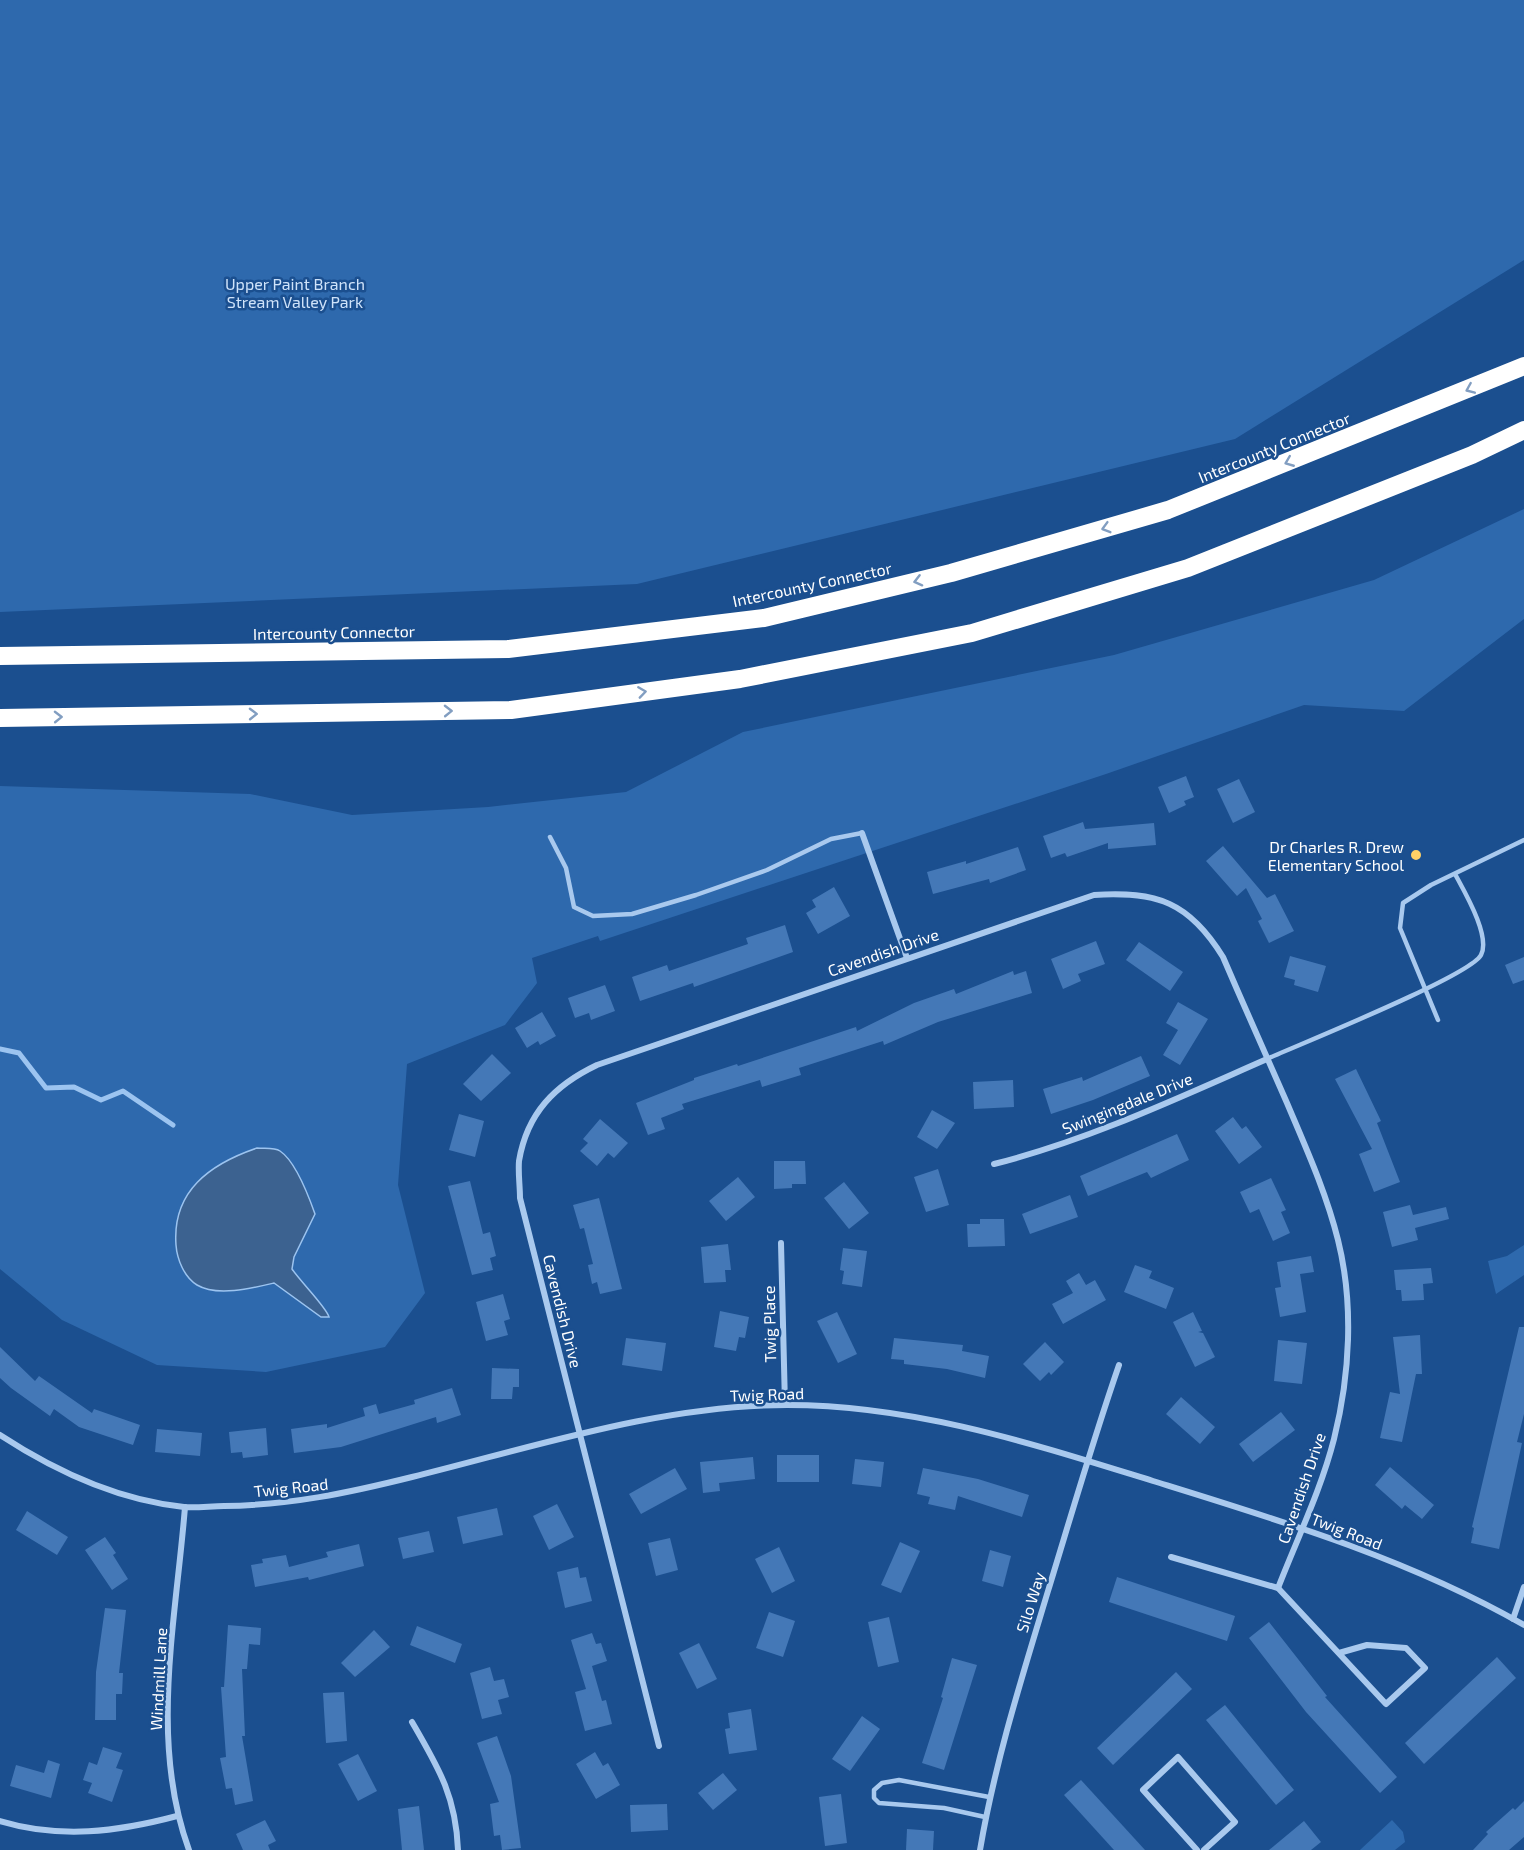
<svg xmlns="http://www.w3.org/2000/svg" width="1524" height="1850" font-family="'Exo 2',sans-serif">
	<rect width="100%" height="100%" fill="#1b4f8f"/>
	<g fill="#2e69ad">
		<polygon points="0,0 1524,0 1524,260 1235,439 637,584 0,612"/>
		<polygon points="1524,509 1524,619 1404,711 1304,705 1106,774 600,941 598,936 532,958 537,983 505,1025 407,1064 398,1185 425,1293 385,1347 266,1372 157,1365 62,1320 0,1269 0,786 250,794 352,815 488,807 626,792 743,732 1114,655 1374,580"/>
		<polygon points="1524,1245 1524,1275 1496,1294 1488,1261 1507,1256"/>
		<polygon points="1392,1820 1403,1832 1405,1842 1395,1850 1360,1850"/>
	</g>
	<path fill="#3c6290" stroke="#9cc4f0" stroke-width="1.5" d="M257,1148c7,1 17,-1 23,3 15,10 29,46 35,63l-21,43 -2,12c8,12 35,39 37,48h-8l-47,-34c-21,5 -57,14 -77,2 -13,-8 -20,-26 -21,-40 -4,-54 34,-81 81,-97z"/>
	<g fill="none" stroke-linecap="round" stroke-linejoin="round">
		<polyline stroke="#9cc4f0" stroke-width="5" points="0,1049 19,1053 46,1088 74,1087 101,1100 123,1091 173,1125"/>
	</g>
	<g fill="#4478b7">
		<polygon points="1186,776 1194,797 1184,801 1186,805 1169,813 1158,787"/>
		<polygon points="1239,779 1255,812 1233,823 1217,789"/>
		<polygon points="1083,822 1085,829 1154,823 1156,845 1108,849 1108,843 1067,857 1065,853 1051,858 1043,836"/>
		<polygon points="1223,846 1267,898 1275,894 1294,931 1269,943 1258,921 1262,919 1246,888 1237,896 1206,861"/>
		<polygon points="1018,847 1026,870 990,883 989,879 933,894 927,872 966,861 966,864"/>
		<polygon points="834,887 850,916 818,934 806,913 816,907 812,900"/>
		<polygon points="785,925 793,952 694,987 693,983 640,1001 632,977 667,965 669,971 748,944 746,938"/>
		<polygon points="1096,941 1105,964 1078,974 1081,981 1063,989 1051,959"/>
		<polygon points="1139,942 1183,972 1170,991 1126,960"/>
		<polygon points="1290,956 1326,966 1318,992 1294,985 1295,980 1284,977"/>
		<polygon points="1524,957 1524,980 1513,984 1505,965"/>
		<polygon points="1013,971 1014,975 1026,971 1032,993 938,1022 884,1045 883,1041 799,1068 801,1075 762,1087 760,1080 682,1104 684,1109 661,1118 665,1129 648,1135 636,1103 694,1080 694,1078 737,1064 738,1066 856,1027 857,1031 914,1003 954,989 956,994"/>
		<polygon points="605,985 615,1011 591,1020 589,1013 575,1018 568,998"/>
		<polygon points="1178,1002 1208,1019 1180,1065 1163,1055 1178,1030 1166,1023"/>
		<polygon points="542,1012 556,1036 540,1045 538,1041 527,1048 515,1028"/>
		<polygon points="492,1054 511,1073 481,1101 463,1084"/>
		<polygon points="1141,1056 1150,1076 1093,1100 1051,1114 1043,1089 1082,1077 1083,1081"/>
		<polygon points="1356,1069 1381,1121 1377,1123 1400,1182 1374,1192 1359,1154 1372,1149 1335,1079"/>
		<polygon points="1013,1080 1014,1107 974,1109 973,1082"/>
		<polygon points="932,1110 955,1123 937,1149 917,1137"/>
		<polygon points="459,1114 484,1121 475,1157 449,1150"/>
		<polygon points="1233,1117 1242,1129 1246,1126 1262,1147 1239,1164 1215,1131"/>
		<polygon points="600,1119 628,1143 614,1158 608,1153 597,1166 580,1151 588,1143 583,1139"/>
		<polygon points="1177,1134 1189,1160 1151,1178 1147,1172 1088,1196 1080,1176"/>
		<polygon points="774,1161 805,1161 806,1184 792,1184 792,1188 774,1189"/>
		<polygon points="938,1169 949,1205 926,1212 914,1177"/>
		<polygon points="738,1177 755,1197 726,1221 709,1201"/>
		<polygon points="1271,1178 1286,1210 1281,1212 1290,1233 1273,1241 1259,1209 1250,1213 1240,1192"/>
		<polygon points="470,1181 483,1234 490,1232 496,1256 490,1258 493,1270 472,1275 448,1186"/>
		<polygon points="844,1182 869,1213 849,1229 824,1198"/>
		<polygon points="1070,1195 1078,1217 1030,1234 1022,1214"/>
		<polygon points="599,1198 622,1289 600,1294 597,1282 592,1284 588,1265 593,1264 584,1228 580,1229 573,1205"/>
		<polygon points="1410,1205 1413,1215 1446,1207 1449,1219 1415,1228 1418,1240 1392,1247 1383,1212"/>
		<polygon points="980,1219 1004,1219 1005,1246 968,1247 967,1224 980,1224"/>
		<polygon points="728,1244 731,1270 725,1270 726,1282 704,1283 701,1247"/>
		<polygon points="843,1248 867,1251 862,1287 842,1284 844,1271 840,1270"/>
		<polygon points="1311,1256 1314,1272 1300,1274 1306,1312 1280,1317 1275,1288 1281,1287 1277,1262"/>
		<polygon points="1135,1265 1152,1271 1149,1278 1174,1288 1166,1309 1124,1292"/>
		<polygon points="1431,1268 1433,1283 1423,1284 1424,1300 1402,1301 1401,1290 1396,1290 1394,1270"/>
		<polygon points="1079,1273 1086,1285 1095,1280 1106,1300 1063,1324 1052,1304 1073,1293 1066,1281"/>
		<polygon points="503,1294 510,1319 504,1321 508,1335 486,1341 476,1302"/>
		<polygon points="720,1311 749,1317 745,1338 739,1337 736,1351 714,1347"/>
		<polygon points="837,1312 857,1354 838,1363 817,1321"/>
		<polygon points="1193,1312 1202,1331 1198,1332 1203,1333 1215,1357 1195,1367 1173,1322"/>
		<polygon points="1519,1327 1524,1327 1524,1414 1517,1442 1522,1443 1499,1549 1471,1543 1474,1528 1472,1527"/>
		<polygon points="1420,1335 1422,1374 1416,1374 1402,1442 1380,1438 1390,1392 1400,1394 1393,1337"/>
		<polygon points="626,1338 666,1343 662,1371 622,1365"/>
		<polygon points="894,1338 963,1345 962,1351 989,1356 985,1378 947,1369 904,1364 904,1360 891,1359"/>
		<polygon points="1278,1340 1307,1343 1302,1384 1274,1381"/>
		<polygon points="1045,1342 1064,1362 1051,1375 1049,1372 1040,1381 1023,1364"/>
		<polygon points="0,1347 35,1381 39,1376 92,1413 94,1409 140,1425 133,1445 79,1427 54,1409 50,1416 11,1388 0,1378"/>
		<polygon points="492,1368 519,1369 519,1387 513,1387 512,1399 491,1399"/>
		<polygon points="452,1388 461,1415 437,1423 436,1417 341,1447 294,1453 291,1429 327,1424 327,1428 365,1416 363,1408 376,1404 379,1414 415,1404 414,1400"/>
		<polygon points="1181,1397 1215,1427 1200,1444 1166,1414"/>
		<polygon points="1281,1412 1295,1430 1253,1462 1239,1444"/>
		<polygon points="266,1428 268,1455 243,1458 242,1452 231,1453 229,1432"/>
		<polygon points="157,1429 202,1433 200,1456 155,1452"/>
		<rect x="777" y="1455" width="42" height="27"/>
		<polygon points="753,1457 755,1479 719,1483 720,1491 703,1493 700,1462"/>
		<polygon points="855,1459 884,1462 881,1487 852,1484"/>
		<polygon points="1390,1467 1434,1505 1422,1519 1405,1505 1402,1509 1375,1485"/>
		<polygon points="675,1468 687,1489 641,1514 629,1494"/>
		<polygon points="923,1468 978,1479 1029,1495 1022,1517 958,1496 955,1510 928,1504 930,1497 917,1494"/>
		<polygon points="557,1504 574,1537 549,1550 533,1516"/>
		<polygon points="497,1508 503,1535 463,1544 457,1517"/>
		<polygon points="27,1511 68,1537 57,1555 16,1530"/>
		<polygon points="429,1531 434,1552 403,1559 398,1538"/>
		<polygon points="105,1537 116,1553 113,1555 128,1579 112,1590 85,1550"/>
		<polygon points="670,1538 678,1570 656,1576 648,1543"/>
		<polygon points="900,1542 920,1551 901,1593 881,1585"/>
		<polygon points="359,1544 364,1566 309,1580 308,1577 255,1587 251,1565 263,1563 262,1559 286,1555 289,1567 328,1557 326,1552"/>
		<polygon points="779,1547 795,1581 772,1593 755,1559"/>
		<polygon points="990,1550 1011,1556 1003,1587 982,1581"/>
		<polygon points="578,1567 580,1578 586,1577 592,1601 565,1608 557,1572"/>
		<polygon points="1117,1577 1235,1616 1227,1641 1109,1602"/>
		<polygon points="105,1608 126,1610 119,1673 123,1673 122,1694 116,1694 116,1720 95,1720 96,1672"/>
		<polygon points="769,1612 795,1621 783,1657 756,1648"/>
		<polygon points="889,1617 899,1662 878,1667 868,1622"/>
		<polygon points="1269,1622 1327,1696 1325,1697 1397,1777 1380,1793 1306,1712 1249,1638"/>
		<polygon points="228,1625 261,1628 260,1645 249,1644 247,1669 242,1669 245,1736 242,1736 253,1801 235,1805 232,1788 226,1789 220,1758 226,1757 221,1687 224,1687"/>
		<polygon points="417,1626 462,1644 455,1663 410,1645"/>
		<polygon points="374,1630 390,1647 355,1677 341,1663"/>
		<polygon points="592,1633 596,1644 601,1643 607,1661 592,1666 602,1701 606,1700 612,1724 585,1731 575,1692 586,1689 571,1640"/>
		<polygon points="699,1643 717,1679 697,1689 679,1653"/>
		<polygon points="1497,1657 1516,1678 1424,1764 1405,1743"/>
		<polygon points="952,1658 977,1665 944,1770 922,1763 943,1698 941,1697"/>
		<polygon points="490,1667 494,1681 504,1679 509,1697 498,1700 502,1714 482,1719 470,1673"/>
		<polygon points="1176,1672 1192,1689 1113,1765 1097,1748"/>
		<polygon points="344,1692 347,1741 326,1743 323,1693"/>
		<polygon points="1225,1705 1294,1790 1276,1805 1206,1720"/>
		<polygon points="751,1709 757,1750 729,1754 725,1729 730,1728 728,1713"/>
		<polygon points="862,1716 880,1729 850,1771 832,1759"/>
		<polygon points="497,1736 511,1776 521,1848 502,1850 500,1835 494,1836 490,1804 499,1802 477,1743"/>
		<polygon points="103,1747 122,1753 116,1768 123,1770 112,1802 88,1793 92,1783 83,1780 89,1762 97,1765"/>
		<polygon points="595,1752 603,1766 608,1763 620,1785 596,1799 576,1764"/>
		<polygon points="358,1754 377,1791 358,1801 338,1764"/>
		<polygon points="48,1760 60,1764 51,1798 10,1786 16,1765 44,1773"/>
		<polygon points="723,1773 737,1790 713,1810 698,1793"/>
		<polygon points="1081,1780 1145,1850 1114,1850 1064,1795"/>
		<polygon points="841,1794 847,1843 825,1846 819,1797"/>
		<polygon points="1524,1801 1524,1837 1509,1850 1473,1850 1488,1834 1486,1832 1513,1808 1515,1810"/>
		<polygon points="667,1804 668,1830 631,1832 630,1805"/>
		<polygon points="419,1806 424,1850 402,1850 398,1809"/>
		<polygon points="265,1820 276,1841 268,1845 270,1850 243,1850 236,1834"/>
		<polygon points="1304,1821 1321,1842 1311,1850 1269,1850"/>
		<polygon points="907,1829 934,1831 933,1850 906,1850"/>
	</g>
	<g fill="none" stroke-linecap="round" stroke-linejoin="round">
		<g stroke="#a9c9ee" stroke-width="4.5">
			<polyline points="550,837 566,868 574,907 593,916 632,914 696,895 767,870 831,839 862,833"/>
			<polyline points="1438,1020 1400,928 1403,903 1431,885 1524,840"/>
			<path d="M1267,1059c33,-15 203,-83 214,-104 10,-19 -17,-64 -26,-81"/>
			<polyline points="985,1817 944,1808 879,1803 874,1798 874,1790 882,1783 899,1780 989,1797"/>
		</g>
		<g stroke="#a9c9ee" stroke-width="6">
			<polyline points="862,833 907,958"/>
			<path d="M994,1164c95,-24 184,-66 273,-105"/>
			<polyline points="781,1243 785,1405"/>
			<path d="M0,1435c55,36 117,65 184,72 13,1 27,-1 40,-1 67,-1 124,-13 188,-29 122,-30 248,-72 375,-72 128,0 246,39 366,76 126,39 256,78 371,144"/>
			<path d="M185,1507c-9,113 -36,234 4,343"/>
			<polyline points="1171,1557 1278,1588 1386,1704 1425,1668 1406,1648 1367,1645 1339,1653"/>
			<polyline points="1513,1619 1524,1587"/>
			<path d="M412,1722c26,45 44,74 46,128"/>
			<path d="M659,1746l-139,-548c0,-12 -2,-25 -1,-37 8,-48 36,-76 78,-96l497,-170c63,-4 95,7 129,62 21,49 43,98 64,146 19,45 39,89 51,137 16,64 12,135 -4,199 -13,51 -37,100 -56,149"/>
			<path d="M0,1821c60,18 117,11 177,-5"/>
			<path d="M980,1850c15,-88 42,-173 68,-259 23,-75 45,-151 71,-226"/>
			<polyline points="1197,1850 1143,1790 1178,1757 1235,1822 1204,1850"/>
		</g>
		<g stroke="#fff" stroke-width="18">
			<polyline points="0,656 508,649 764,618 951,573 1168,510 1524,366"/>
			<polyline points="0,718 511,710 740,679 972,633 1188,568 1472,455 1524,430"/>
		</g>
	</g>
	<defs><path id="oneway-chevron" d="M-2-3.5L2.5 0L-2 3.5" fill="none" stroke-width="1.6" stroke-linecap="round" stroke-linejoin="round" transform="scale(1.5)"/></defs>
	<g stroke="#829ec1">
		<use href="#oneway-chevron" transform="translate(1470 389) rotate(157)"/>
		<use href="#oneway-chevron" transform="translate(1289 462) rotate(158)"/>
		<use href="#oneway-chevron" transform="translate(1106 528) rotate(164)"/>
		<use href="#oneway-chevron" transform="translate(918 581) rotate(166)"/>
		<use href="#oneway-chevron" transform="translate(642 692) rotate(-8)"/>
		<use href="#oneway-chevron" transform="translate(448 711) rotate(-1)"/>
		<use href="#oneway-chevron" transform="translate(253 714) rotate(-1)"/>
		<use href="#oneway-chevron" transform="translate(58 717) rotate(-1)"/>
	</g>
	<circle fill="#ffd166" stroke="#1b4f8f" stroke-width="2" cx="1416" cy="855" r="6"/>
	<g text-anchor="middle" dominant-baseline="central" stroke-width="5" stroke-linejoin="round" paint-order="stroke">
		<g font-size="16" fill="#cfe3fa" stroke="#1b4f8f">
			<text x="295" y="283">Upper Paint Branch<tspan x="295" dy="18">Stream Valley Park</tspan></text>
		</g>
		<g font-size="16" fill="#fff" stroke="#1b4f8f">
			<text transform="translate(1274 447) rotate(-22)">Intercounty Connector</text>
			<text transform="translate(812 584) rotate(-12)">Intercounty Connector</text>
			<text transform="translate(334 632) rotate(-1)">Intercounty Connector</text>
			<text transform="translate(883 952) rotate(-19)">Cavendish Drive</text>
			<text transform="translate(1127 1103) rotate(-22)">Swingingdale Drive</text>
			<text transform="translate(563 1311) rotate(76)">Cavendish Drive</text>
			<text transform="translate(769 1324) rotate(-91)">Twig Place</text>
			<text transform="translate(767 1394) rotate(-2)">Twig Road</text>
			<text transform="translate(291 1487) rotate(-6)">Twig Road</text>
			<text transform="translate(1301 1488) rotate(-71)">Cavendish Drive</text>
			<text transform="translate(1347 1531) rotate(21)">Twig Road</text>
			<text transform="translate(1030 1602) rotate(-73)">Silo Way</text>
			<text transform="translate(158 1679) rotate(-87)">Windmill Lane</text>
		</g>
		<g font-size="16" fill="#fff" stroke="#1b4f8f" text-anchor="end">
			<text x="1404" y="846">Dr Charles R. Drew<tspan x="1404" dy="18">Elementary School</tspan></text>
		</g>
	</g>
</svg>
